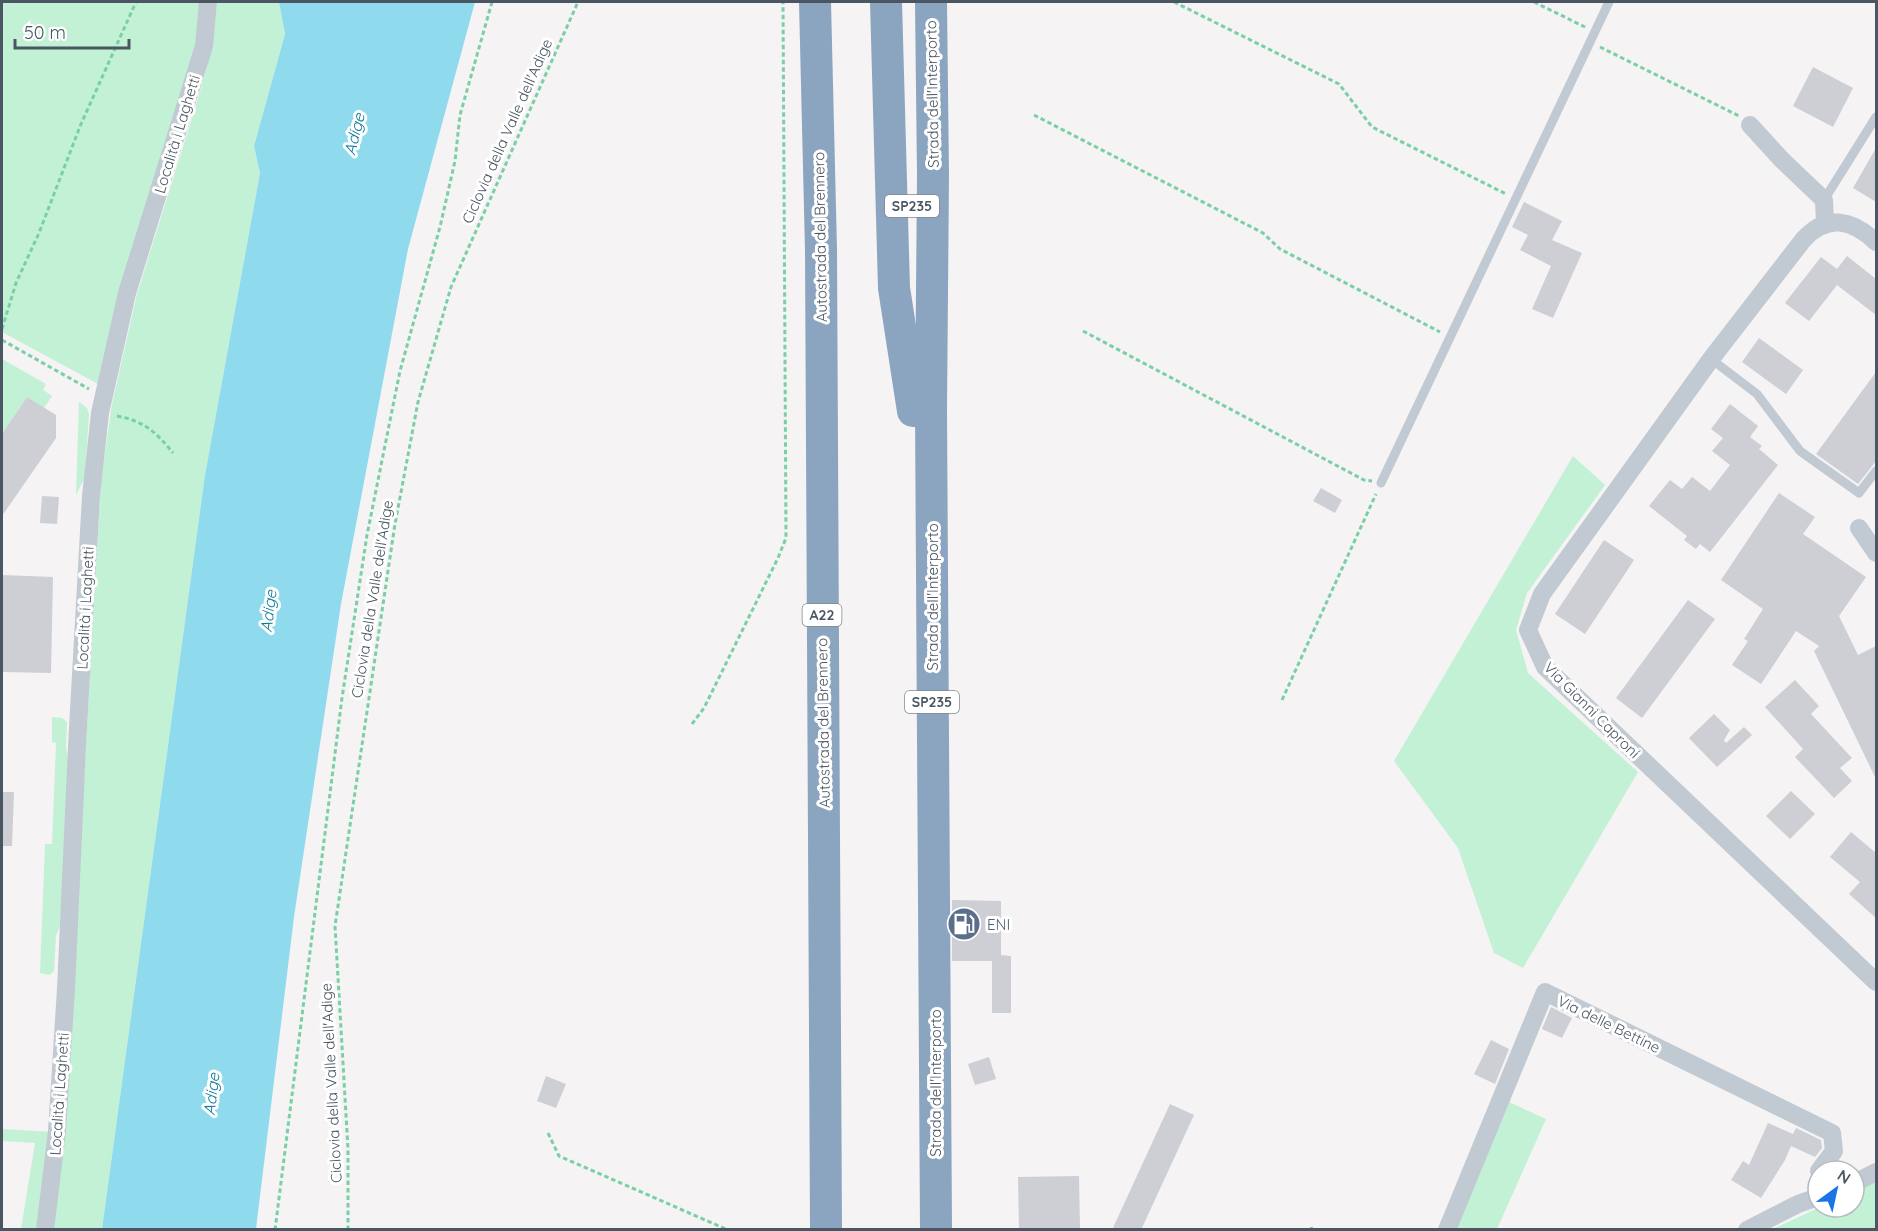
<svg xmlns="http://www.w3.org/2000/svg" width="1878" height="1231" font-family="Quicksand,sans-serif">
	<rect width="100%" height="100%" fill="#f5f3f3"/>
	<g fill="#c3f1d5">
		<polygon points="2,2 200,2 197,44 98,384 2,332"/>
		<polygon points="217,2 279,2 285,34 254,146 260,173 205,475 102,1229 50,1230 68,1062 101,480 112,404 137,294 193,115 207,67 213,36"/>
		<polygon points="2,359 46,384 43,390 52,396 44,408 27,397 2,434"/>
		<polygon points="79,402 87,408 89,414 85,477 76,495"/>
		<polygon points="1573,456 1605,485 1527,593 1516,630 1528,673 1638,772 1523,968 1494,953 1458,848 1394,761"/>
		<polygon points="52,717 62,718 67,722 66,747 69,768 60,925 56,936 54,971 50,975 40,973 45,844 52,844 56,743 52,742"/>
		<polygon points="1509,1102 1546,1119 1497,1229 1454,1230"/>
		<polygon points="2,1129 53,1132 41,1229 21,1229 35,1143 2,1141"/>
		<polygon points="1876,1181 1876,1229 1771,1230 1820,1207 1854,1207 1854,1192"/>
	</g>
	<polygon fill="#90daee" points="279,2 475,2 408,249 341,604 294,917 256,1229 102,1229 205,475 260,173 254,146 285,34"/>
	<g fill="#cdcfd5">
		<polygon points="1813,67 1853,88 1833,127 1793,106"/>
		<polygon points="1876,148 1876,202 1853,188"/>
		<polygon points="1524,202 1562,221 1552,240 1582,253 1553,318 1532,309 1551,266 1520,250 1528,235 1512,227"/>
		<polygon points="1847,256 1876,279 1876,315 1837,285 1809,321 1785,303 1821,257 1837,269"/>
		<polygon points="1759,338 1803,370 1786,394 1742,362"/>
		<polygon points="1876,372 1876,461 1858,484 1816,454"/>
		<polygon points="27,397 56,415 56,438 2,516 2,434"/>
		<polygon points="1730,404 1758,426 1750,437 1762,446 1759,449 1778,465 1710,552 1700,544 1696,549 1684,540 1687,536 1649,506 1670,480 1682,489 1692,477 1710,491 1730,465 1712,451 1723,438 1711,429"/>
		<polygon points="1321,488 1342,500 1335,513 1313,501"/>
		<polygon points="1779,493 1815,517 1803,534 1866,577 1839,616 1858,655 1876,646 1876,779 1814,651 1819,646 1796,631 1761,684 1732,665 1748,641 1744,639 1763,609 1721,580"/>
		<polygon points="42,496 59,497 57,524 40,523"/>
		<polygon points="1604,540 1634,560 1585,634 1555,614"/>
		<polygon points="2,575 53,577 51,673 2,672"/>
		<polygon points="1688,600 1715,619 1642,718 1616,698"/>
		<polygon points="1795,680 1819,706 1811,714 1852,758 1840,768 1852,781 1834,798 1795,757 1803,749 1765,707"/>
		<polygon points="1714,714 1730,730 1724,740 1726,743 1744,727 1752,735 1717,767 1689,738"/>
		<polygon points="1791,791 1815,814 1790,839 1766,816"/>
		<polygon points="2,792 14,792 12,846 2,846"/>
		<polygon points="1851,832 1876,853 1876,918 1849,894 1860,882 1830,857"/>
		<polygon points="952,900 1001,901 1001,955 1011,956 1011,1013 992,1013 992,961 952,961"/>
		<polygon points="1551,1007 1572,1018 1562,1038 1542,1029"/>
		<polygon points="1491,1040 1509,1049 1495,1084 1474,1074"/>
		<polygon points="989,1057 996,1079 975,1085 968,1064"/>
		<polygon points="546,1076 566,1084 556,1108 537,1101"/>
		<polygon points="1170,1104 1194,1115 1141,1230 1112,1230"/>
		<polygon points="1768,1123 1793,1134 1796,1128 1821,1140 1822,1148 1815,1157 1791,1146 1785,1160 1761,1198 1731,1180 1743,1161 1749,1165"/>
		<polygon points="1079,1176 1080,1230 1019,1230 1018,1177"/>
	</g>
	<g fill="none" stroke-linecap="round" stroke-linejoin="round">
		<g stroke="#7ad0a6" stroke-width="3" stroke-dasharray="4.5 3" stroke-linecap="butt">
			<polyline points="1174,2 1339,84 1372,127 1506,194"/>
			<polyline points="1534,2 1585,27"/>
			<polyline points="1600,47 1739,116"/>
			<polyline points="1034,115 1263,233 1280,249 1440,332"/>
			<polyline points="2,329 16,283 39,233 81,124 136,2"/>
			<polyline points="1083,331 1364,480 1372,481"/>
			<polyline points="2,340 89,389"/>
			<path d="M117,416c27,5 39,16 56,37"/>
			<polyline points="1282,700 1376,494"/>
			<polyline points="692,724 704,708 778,558 786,538 783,2"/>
			<polyline points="548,1133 559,1156 728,1230"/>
			<polyline points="1311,1227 1312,1230"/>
			<polyline points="275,1230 342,698 367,535 400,371 440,227 455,161 460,115 492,2"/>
			<polyline points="348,1230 348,1149 335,926 395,524 418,402 451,287 578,2"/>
		</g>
		<g stroke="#c1cad2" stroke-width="9">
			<polyline points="1824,200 1876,117"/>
			<polyline points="1711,359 1757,394 1800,451 1859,493 1876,471"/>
			<polyline points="1381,483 1609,2"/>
		</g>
		<g stroke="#c1cad2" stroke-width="18">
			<polyline points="1750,125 1782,160 1824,200 1825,225"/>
			<path d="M1876,242c-23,-22 -49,-29 -73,-2l-92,119 -169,235 -14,36 17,37 331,315"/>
			<polyline points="1859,528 1876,553"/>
			<polyline points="1854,1183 1876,1172"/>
			<polyline points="45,1230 57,1131 66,989 77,746 91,496 100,413 127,293 204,46 208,2"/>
			<polyline points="1447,1230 1545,992 1832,1133 1834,1151 1819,1171"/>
			<polyline points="1747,1230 1798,1204 1818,1197"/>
		</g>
		<g stroke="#8ba5c1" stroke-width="32">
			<polyline points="815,2 821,250 826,1230"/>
			<polyline points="886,2 894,288 913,411"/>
			<polyline points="931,2 933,175 931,410 936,1230"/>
		</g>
	</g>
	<defs>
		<symbol id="fuel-disc" viewBox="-11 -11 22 22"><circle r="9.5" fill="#5c6f8a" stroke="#fff"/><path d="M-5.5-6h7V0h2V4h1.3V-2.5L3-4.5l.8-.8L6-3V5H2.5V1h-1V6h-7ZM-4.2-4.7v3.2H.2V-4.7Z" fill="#fff"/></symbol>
	</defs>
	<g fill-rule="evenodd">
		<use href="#fuel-disc" x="945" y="905" width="38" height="38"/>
	</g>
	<g text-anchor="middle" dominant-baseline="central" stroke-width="6" stroke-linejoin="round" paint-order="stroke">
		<g fill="#fff" stroke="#808990" stroke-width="1.5">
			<rect x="885" y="195" width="54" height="22" rx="4.5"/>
			<rect x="802.5" y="604" width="39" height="22" rx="4.5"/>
			<rect x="905" y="691" width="54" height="22" rx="4.5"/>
		</g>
		<g font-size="14" font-weight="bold" fill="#4a5661">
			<text x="912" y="206">SP235</text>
			<text x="822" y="615">A22</text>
			<text x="932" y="702">SP235</text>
		</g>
		<g font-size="15" fill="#4a5661" stroke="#fff">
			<text transform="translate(932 94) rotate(-91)">Strada dell'Interporto</text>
			<text transform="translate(507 131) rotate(-66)">Ciclovia della Valle dell'Adige</text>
			<text transform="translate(177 134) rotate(-73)">Località i Laghetti</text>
			<text transform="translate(820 237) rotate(-91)">Autostrada del Brennero</text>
			<text transform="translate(932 597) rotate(-90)">Strada dell'Interporto</text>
			<text transform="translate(372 599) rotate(-81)">Ciclovia della Valle dell'Adige</text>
			<text transform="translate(85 608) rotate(-87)">Località i Laghetti</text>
			<text transform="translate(1592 710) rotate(45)">Via Gianni Caproni</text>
			<text transform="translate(823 723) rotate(-91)">Autostrada del Brennero</text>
			<text transform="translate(1609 1024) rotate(26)">Via delle Bettine</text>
			<text transform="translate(331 1083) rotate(-93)">Ciclovia della Valle dell'Adige</text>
			<text transform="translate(935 1083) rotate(-90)">Strada dell'Interporto</text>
			<text transform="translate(59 1094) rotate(-86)">Località i Laghetti</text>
		</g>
		<g font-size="15" fill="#4e5e75" stroke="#fff" text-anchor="start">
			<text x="987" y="924">ENI</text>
		</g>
		<g font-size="16" font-style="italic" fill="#0c7c9b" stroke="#fff">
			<text transform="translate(354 134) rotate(-76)">Adige</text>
			<text transform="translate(268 611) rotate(-83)">Adige</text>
			<text transform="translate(211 1094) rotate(-83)">Adige</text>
		</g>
	</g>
	<rect width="1878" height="1231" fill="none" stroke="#4a5661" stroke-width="6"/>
	<g transform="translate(1836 1189) rotate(33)"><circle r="28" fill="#ffffff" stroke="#b7bbc0" stroke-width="1.5"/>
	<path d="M0-4.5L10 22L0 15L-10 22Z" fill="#1a73e8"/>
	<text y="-9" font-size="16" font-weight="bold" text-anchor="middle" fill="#4a5661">N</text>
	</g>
	<path d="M15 39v9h114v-9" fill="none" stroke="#4a5661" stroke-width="3"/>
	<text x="24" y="39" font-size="18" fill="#4a5661" stroke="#ffffff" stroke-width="4.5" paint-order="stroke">50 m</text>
</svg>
